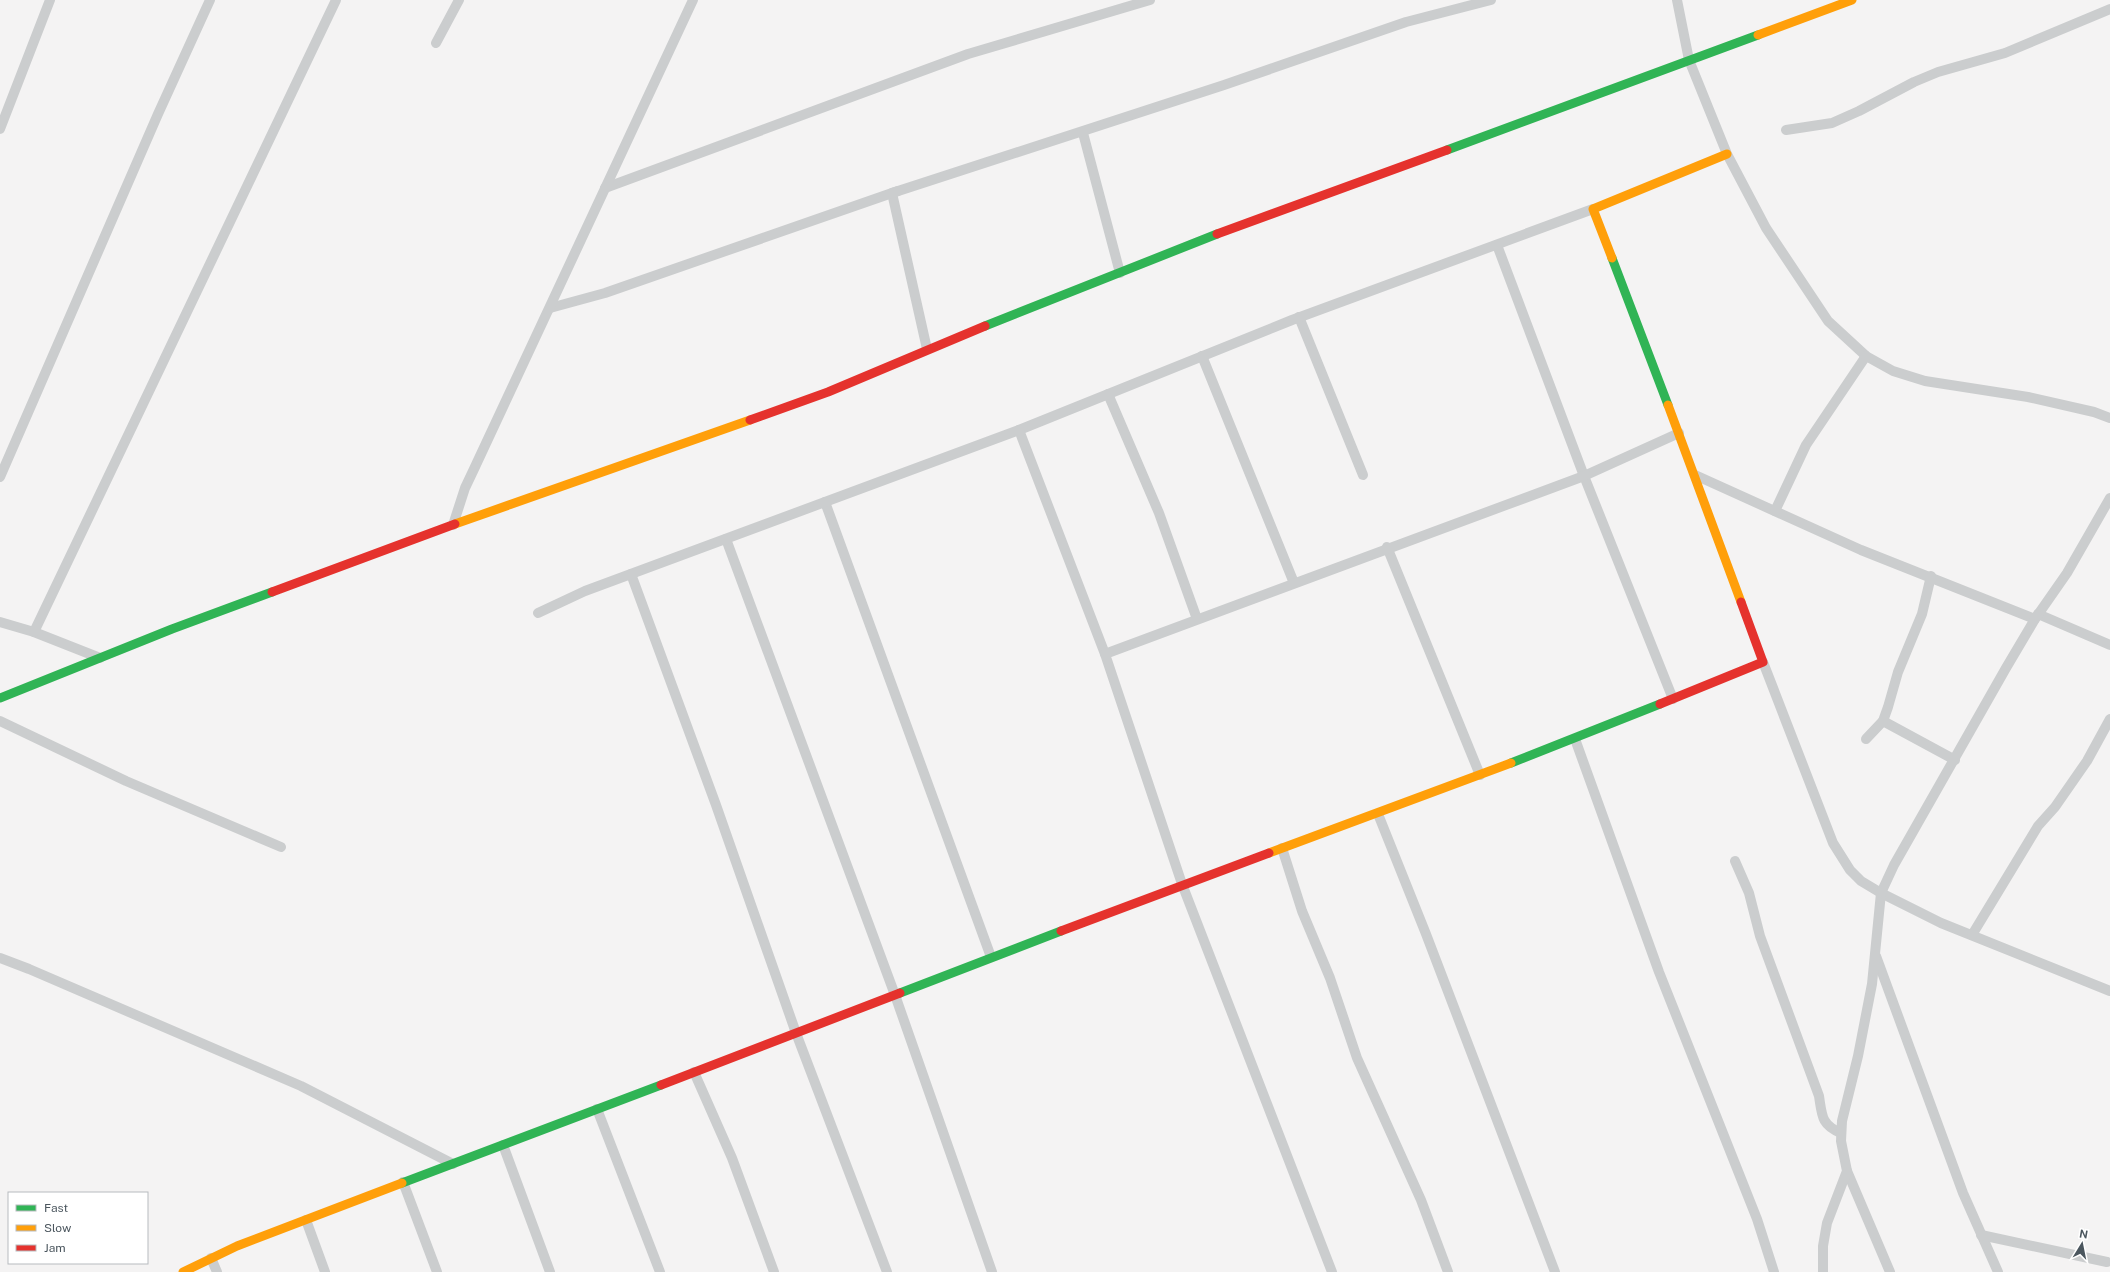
<svg xmlns="http://www.w3.org/2000/svg" width="2110" height="1272" font-family="'Public Sans',sans-serif">
	<rect width="100%" height="100%" fill="#f4f3f3"/>
	<g fill="none" stroke-linecap="round" stroke-linejoin="round">
		<g stroke="#cbcdce" stroke-width="10">
			<polyline points="1677,0 1689,60 1727,154 1766,228 1828,321 1866,356 1893,371 1925,381 2028,397 2094,412 2110,418"/>
			<polyline points="436,43 459,0"/>
			<polyline points="0,129 50,0"/>
			<polyline points="1786,130 1832,123 1859,111 1914,82 1938,72 2005,53 2110,9"/>
			<polyline points="1083,133 1120,273"/>
			<polyline points="605,188 968,54 1150,0"/>
			<polyline points="898,191 892,193 927,349"/>
			<polyline points="1497,245 1584,476 1673,699"/>
			<polyline points="550,308 605,293 892,193 1224,85 1406,22 1491,0"/>
			<polyline points="1299,317 1363,475"/>
			<polyline points="1202,356 1294,583"/>
			<polyline points="1108,394 1159,513 1197,619"/>
			<polyline points="1019,430 1292,320 1593,209"/>
			<polyline points="1695,475 1861,550 2035,619"/>
			<polyline points="0,477 158,114 210,0"/>
			<polyline points="825,502 991,957"/>
			<polyline points="1775,511 1806,445 1866,356"/>
			<polyline points="453,525 465,488 474,469 693,0"/>
			<polyline points="726,539 895,995 992,1272"/>
			<polyline points="1387,547 1480,775"/>
			<polyline points="631,574 716,805 796,1033 887,1272"/>
			<polyline points="538,613 585,591 1019,430 1105,654"/>
			<polyline points="2038,614 2110,645"/>
			<polyline points="0,622 34,632 100,658"/>
			<polyline points="34,632 336,0"/>
			<polyline points="1763,662 1833,843 1850,870 1861,881 1881,893 1941,923 2110,991"/>
			<polyline points="0,721 126,781 281,847"/>
			<polyline points="1883,721 1955,760"/>
			<polyline points="1575,739 1659,972 1757,1219 1774,1272"/>
			<polyline points="1866,739 1883,721 1888,707 1898,672 1922,614 1931,576"/>
			<polyline points="1378,814 1426,934 1555,1272"/>
			<polyline points="1282,848 1302,911 1330,978 1357,1058 1421,1200 1448,1272"/>
			<path d="M1735,861l14,32 11,43 59,160c3,19 2,29 22,37"/>
			<polyline points="1972,935 2038,826 2055,807 2087,761 2110,719"/>
			<polyline points="1876,956 1963,1193 1998,1272"/>
			<polyline points="0,958 29,969 301,1086 453,1164"/>
			<polyline points="694,1072 732,1158 774,1272"/>
			<polyline points="597,1109 660,1272"/>
			<polyline points="503,1145 550,1272"/>
			<polyline points="1847,1171 1890,1272"/>
			<polyline points="403,1182 437,1272"/>
			<polyline points="306,1220 325,1272"/>
			<polyline points="1981,1235 2107,1262"/>
			<polyline points="211,1258 217,1272"/>
			<polyline points="1332,1272 1182,884 1105,654 1584,476 1679,433"/>
			<polyline points="1823,1272 1823,1246 1827,1223 1847,1171 1841,1141 1842,1121 1858,1056 1872,984 1881,893 1894,865 2006,668 2035,619 2067,573 2110,498"/>
		</g>
		<g stroke="#30b455" stroke-width="9">
			<polyline points="1447,150 1758,35"/>
			<polyline points="1612,258 1668,405"/>
			<polyline points="985,326 1217,234"/>
			<polyline points="0,698 172,629 272,592"/>
			<polyline points="1511,763 1660,704"/>
			<polyline points="900,993 1061,931"/>
			<polyline points="402,1183 661,1085"/>
		</g>
		<g stroke="#ff9f0a" stroke-width="9">
			<polyline points="1758,35 1852,0"/>
			<polyline points="1612,258 1593,209 1727,154"/>
			<polyline points="1668,405 1741,602"/>
			<polyline points="455,524 750,420"/>
			<polyline points="1269,853 1511,763"/>
			<polyline points="183,1272 237,1246 402,1183"/>
		</g>
		<g stroke="#e5322d" stroke-width="9">
			<polyline points="1217,234 1447,150"/>
			<polyline points="750,420 828,392 985,326"/>
			<polyline points="272,592 455,524"/>
			<polyline points="1660,704 1763,662 1741,602"/>
			<polyline points="1061,931 1269,853"/>
			<polyline points="661,1085 900,993"/>
		</g>
	</g>
	<rect x="8" y="1192" width="140" height="72" fill="#ffffff" stroke="#b7bbbf"/>
	<rect x="16" y="1205" width="20" height="6" fill="#30b455" stroke="#b7bbbf"/>
	<text x="44" y="1212" font-size="12" fill="#4b565e">Fast</text>
	<rect x="16" y="1225" width="20" height="6" fill="#ff9f0a" stroke="#b7bbbf"/>
	<text x="44" y="1232" font-size="12" fill="#4b565e">Slow</text>
	<rect x="16" y="1245" width="20" height="6" fill="#e5322d" stroke="#b7bbbf"/>
	<text x="44" y="1252" font-size="12" fill="#4b565e">Jam</text>
	<g transform="translate(2082 1244) rotate(10)" stroke="#ffffff" stroke-width="3" paint-order="stroke">
	<path d="M0-3L7 15L0 10L-7 15Z" fill="#4b565e"/>
	<text y="-6" font-size="11" font-weight="bold" text-anchor="middle" fill="#4b565e">N</text>
	</g>
</svg>
